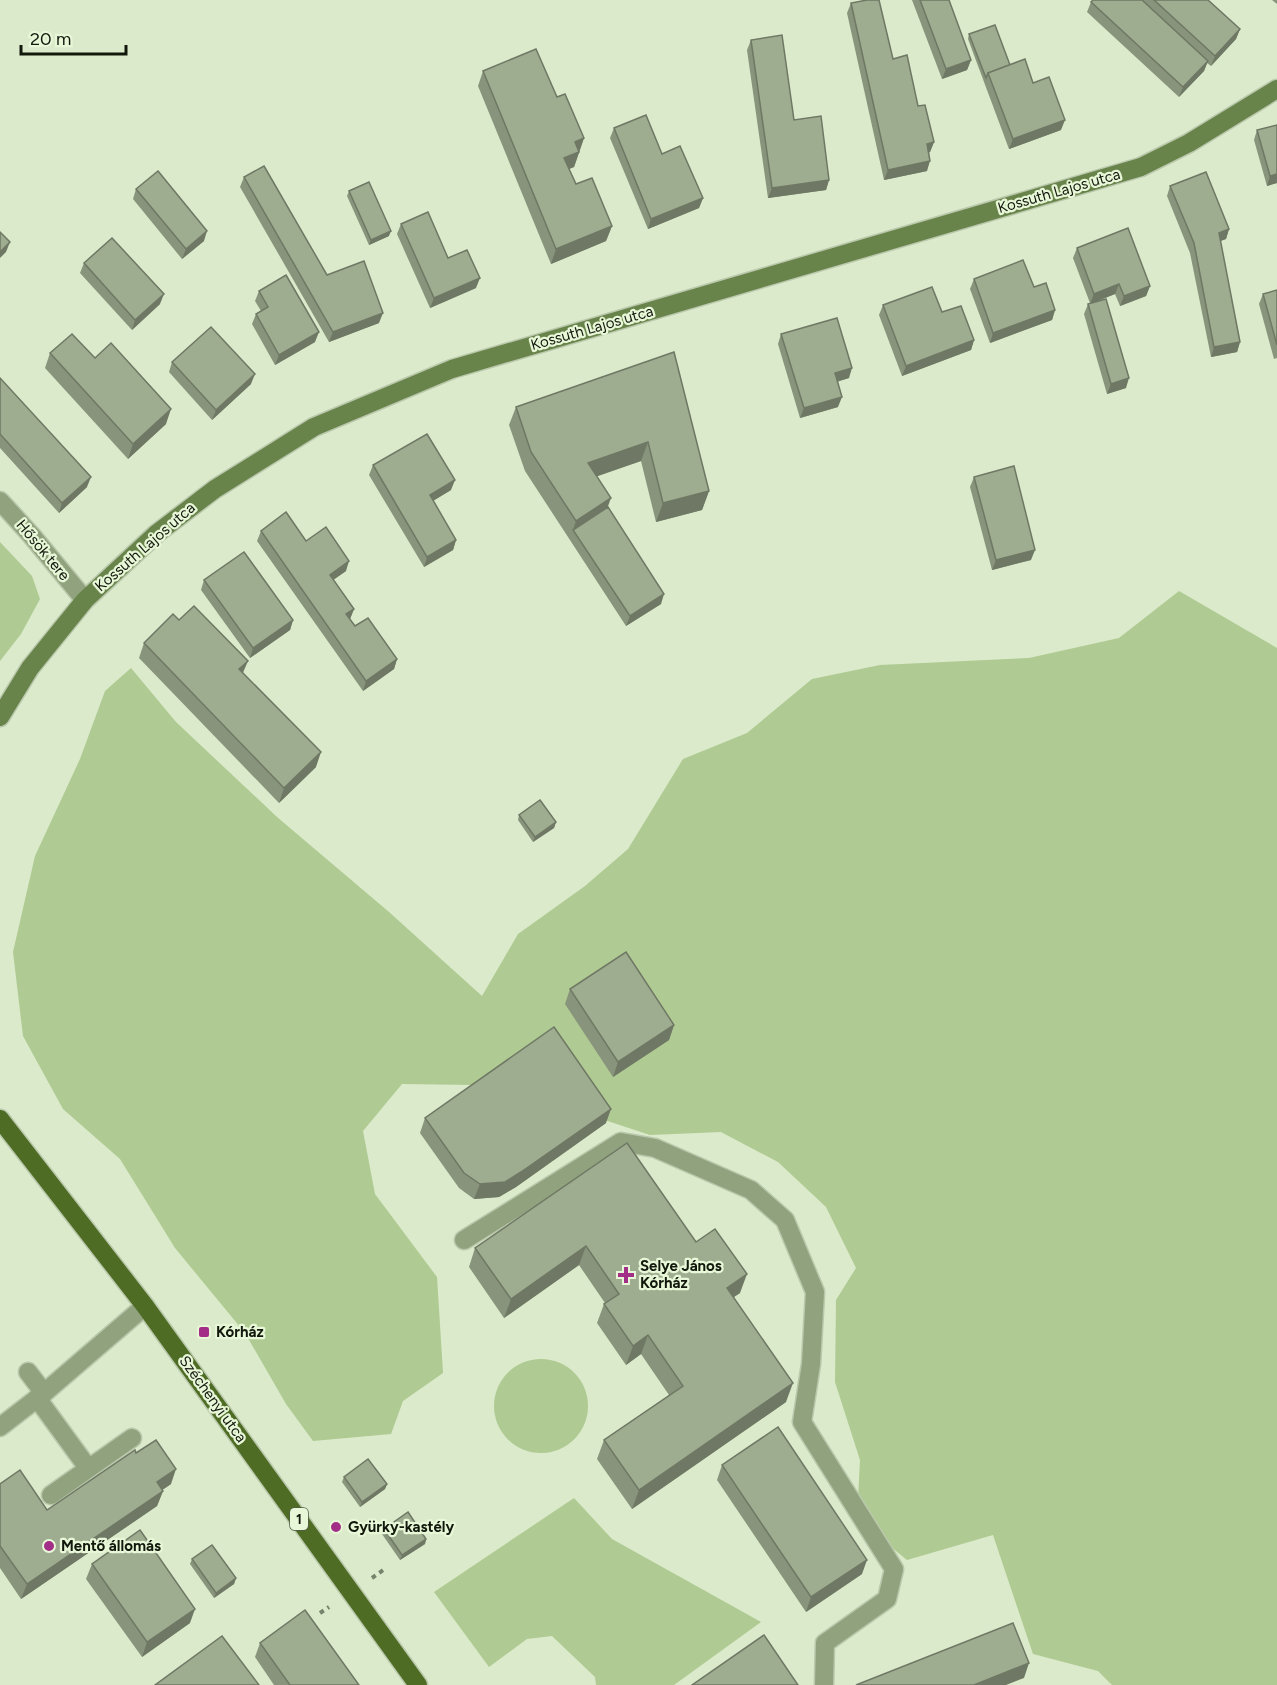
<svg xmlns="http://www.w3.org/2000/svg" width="1277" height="1685" font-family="Figtree,sans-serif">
	<rect width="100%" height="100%" fill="#daeaca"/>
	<g fill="#afca92">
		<polygon points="0,542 32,576 40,599 21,634 0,661"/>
		<polygon points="1179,591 1277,648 1277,1685 1112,1685 1098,1671 1033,1654 993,1535 907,1560 857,1519 860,1460 835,1382 836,1300 856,1268 826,1207 778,1162 721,1132 650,1135 538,1098 474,1085 402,1084 363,1131 375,1194 437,1277 443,1373 403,1401 391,1434 313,1441 286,1404 245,1333 175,1248 120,1159 63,1109 23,1036 13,952 35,856 80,759 105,691 131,668 176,722 277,817 389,912 482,996 518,934 585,886 628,849 683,759 747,733 812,679 880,665 1029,658 1119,638"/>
		<circle cx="541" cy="1406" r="47"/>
		<polygon points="574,1498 612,1539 761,1622 674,1685 596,1685 595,1677 552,1636 527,1639 489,1667 434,1592"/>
	</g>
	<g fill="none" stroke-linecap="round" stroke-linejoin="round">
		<defs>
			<g id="lane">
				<polyline points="464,1240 621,1142 655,1148 751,1190 785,1220 815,1292 811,1364 802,1422 894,1569 887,1599 825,1643 824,1685"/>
				<polyline points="28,1372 44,1393"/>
				<polyline points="37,1398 88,1468"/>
				<polyline points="0,1427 44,1393 145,1306"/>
				<polyline points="51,1495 132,1438"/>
			</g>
			<polyline id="street" points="0,501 32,536 85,600"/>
			<polyline id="secondary" points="0,717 30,668 85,600 156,534 215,489 314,427 452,369 1141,167 1189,143 1277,89"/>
			<polyline id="primary" points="0,1119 145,1306 418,1685"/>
		</defs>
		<use href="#lane" stroke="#bac8ac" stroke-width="21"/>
		<use href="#street" stroke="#bac8ac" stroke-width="21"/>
		<use href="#secondary" stroke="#bac8ac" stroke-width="21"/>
		<use href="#primary" stroke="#bac8ac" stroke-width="21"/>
		<g stroke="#78836d" stroke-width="4" stroke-dasharray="4.5 4.5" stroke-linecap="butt">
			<polyline points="372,1578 386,1568"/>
			<polyline points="320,1613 329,1607"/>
		</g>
		<use href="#lane" stroke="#91a37e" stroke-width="18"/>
		<use href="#street" stroke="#91a37e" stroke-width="18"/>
		<use href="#secondary" stroke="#69844b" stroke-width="18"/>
		<use href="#primary" stroke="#4e6c23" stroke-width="18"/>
	</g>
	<g fill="#88947b">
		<polygon points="912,0 949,0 971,60 967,70 942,79"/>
		<polygon points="1093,0 1208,0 1240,29 1236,39 1211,66 1207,63 1204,71 1179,97 1087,12 1091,2"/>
		<polygon points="1272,0 1277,0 1277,4"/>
		<polygon points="851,3 893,59 918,106 934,142 930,152 928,153 927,171 884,180 847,13"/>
		<polygon points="969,34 1033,83 1061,130 1009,149 968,39"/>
		<polygon points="751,40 794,120 829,180 826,190 768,198 747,50"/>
		<polygon points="483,71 557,97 584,138 574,167 569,169 576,184 612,226 606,241 551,264 478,86"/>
		<polygon points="614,128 662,154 703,198 699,208 648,229 610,138"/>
		<polygon points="1257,130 1277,183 1267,186 1254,140"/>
		<polygon points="244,177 327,275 379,323 329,342 240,187"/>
		<polygon points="1170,186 1229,229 1226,239 1220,241 1240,342 1237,352 1211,357 1190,253 1167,196"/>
		<polygon points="136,189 204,241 182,259 133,199"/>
		<polygon points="349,191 389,236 369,245 347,196"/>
		<polygon points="401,224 448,258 476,288 430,308 397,234"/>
		<polygon points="1077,248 1150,286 1146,296 1120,306 1115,294 1095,302 1126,388 1107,394 1084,314 1088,304 1090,303 1073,258"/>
		<polygon points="84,263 160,304 132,330 80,273"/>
		<polygon points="974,279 1034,287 1055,310 1052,320 990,343 970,289"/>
		<polygon points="1277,290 1277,358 1274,359 1259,304 1263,294"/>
		<polygon points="259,291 315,342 275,365 252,324 256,314 261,311 255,301"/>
		<polygon points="883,305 942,312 974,340 971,350 902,376 879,315"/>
		<polygon points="781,334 849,378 837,382 838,407 800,418 778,344"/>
		<polygon points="674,352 709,491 702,510 656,522 641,461 596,476 608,507 661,604 626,626 525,471 509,425 516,407"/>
		<polygon points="50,353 95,358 166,424 128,459 45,368"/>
		<polygon points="172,362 251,384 212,420 169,372"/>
		<polygon points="0,378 87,487 59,513 0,448"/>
		<polygon points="373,465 451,490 433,501 456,540 453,550 424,567 369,475"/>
		<polygon points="974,477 1031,560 992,570 970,487"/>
		<polygon points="261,531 306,541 346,571 333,580 354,609 350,619 355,626 397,659 394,669 363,691 257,541"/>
		<polygon points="204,580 293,620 290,630 250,658 201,590"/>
		<polygon points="179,620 243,673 316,767 279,803 139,658 144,643"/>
		<polygon points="519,815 556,822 554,828 533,842 518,820"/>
		<polygon points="570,989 674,1025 669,1040 613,1077 565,1004"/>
		<polygon points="425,1118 606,1123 516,1187 499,1197 474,1199 459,1188 420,1133"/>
		<polygon points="696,1242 740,1293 734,1297 786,1402 632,1509 597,1459 604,1440 669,1395 641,1354 626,1365 597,1323 604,1304 605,1303 579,1265 504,1318 469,1267 475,1248"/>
		<polygon points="136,1453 171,1484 162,1490 163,1491 157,1506 21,1599 0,1568 0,1484 47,1510"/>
		<polygon points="722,1465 862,1574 806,1612 717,1480"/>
		<polygon points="344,1477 387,1484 385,1489 360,1507 342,1482"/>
		<polygon points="384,1529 426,1539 425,1544 400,1560 382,1534"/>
		<polygon points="192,1559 236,1578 234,1584 214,1598 190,1564"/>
		<polygon points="92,1564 190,1623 142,1657 86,1579"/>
		<polygon points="260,1643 359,1685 274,1685 255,1657"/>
	</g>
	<g fill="#6f7864">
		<polygon points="1240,29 1236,39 1211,66 1215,56"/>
		<polygon points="971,60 967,70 942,79 946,69"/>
		<polygon points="1208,61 1204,71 1179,97 1183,87"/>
		<polygon points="1065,120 1061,130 1009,149 1013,139"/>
		<polygon points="584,138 574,167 559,173 564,158 575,142"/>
		<polygon points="934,142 930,152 923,154 927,144"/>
		<polygon points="930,161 927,171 884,180 888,170"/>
		<polygon points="1277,174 1277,183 1267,186 1270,176"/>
		<polygon points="829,180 826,190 768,198 772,188"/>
		<polygon points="703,198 699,208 648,229 651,219"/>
		<polygon points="612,226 606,241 551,264 556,249"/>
		<polygon points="1229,229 1226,239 1215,243 1219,233"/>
		<polygon points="207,231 204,241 182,259 186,249"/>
		<polygon points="391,231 389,236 369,245 371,240"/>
		<polygon points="10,242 6,252 0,258 0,252"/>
		<polygon points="480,278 476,288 430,308 434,298"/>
		<polygon points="1119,284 1115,294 1090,304 1094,294"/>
		<polygon points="1150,286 1146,296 1120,306 1124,296"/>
		<polygon points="164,294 160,304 132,330 135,320"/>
		<polygon points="1055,310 1052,320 990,343 993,333"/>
		<polygon points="383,313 379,323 329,342 333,332"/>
		<polygon points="319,332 315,342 275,365 279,355"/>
		<polygon points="974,340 971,350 902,376 906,366"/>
		<polygon points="1240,342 1237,352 1211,357 1214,347"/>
		<polygon points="852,368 849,378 831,383 835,373"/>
		<polygon points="255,374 251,384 212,420 216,410"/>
		<polygon points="1129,378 1126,388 1107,394 1111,384"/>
		<polygon points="842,397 838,407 800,418 804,408"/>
		<polygon points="171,409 166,424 128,459 133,444"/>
		<polygon points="648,442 641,461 581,482 588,463"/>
		<polygon points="91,477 87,487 59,513 62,503"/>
		<polygon points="455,480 451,490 426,505 430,495"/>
		<polygon points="709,491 702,510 656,522 663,503"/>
		<polygon points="611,498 604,517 573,530 576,521"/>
		<polygon points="456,540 453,550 424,567 427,557"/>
		<polygon points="1035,550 1031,560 992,570 996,560"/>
		<polygon points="349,561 346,571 326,585 330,575"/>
		<polygon points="664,594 661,604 626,626 630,616"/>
		<polygon points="354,609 350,619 346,614"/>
		<polygon points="293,620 290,630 250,658 253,648"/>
		<polygon points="397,659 394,669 363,691 366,681"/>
		<polygon points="248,661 242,675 239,669"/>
		<polygon points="321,752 316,767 279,803 284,788"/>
		<polygon points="556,822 554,828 533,842 535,837"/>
		<polygon points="674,1025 669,1040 613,1077 618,1062"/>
		<polygon points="611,1109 606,1123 516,1187 499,1197 474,1199 480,1184"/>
		<polygon points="586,1246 579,1265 504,1318 511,1299"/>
		<polygon points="747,1274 740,1293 720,1306 727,1288"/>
		<polygon points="648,1335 641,1354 626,1365 633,1346"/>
		<polygon points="793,1383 786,1402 632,1509 639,1490"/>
		<polygon points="176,1469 171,1484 152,1497 157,1482"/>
		<polygon points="387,1484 385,1489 360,1507 362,1502"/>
		<polygon points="163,1491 157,1506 21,1599 27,1584"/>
		<polygon points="426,1539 425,1544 400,1560 402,1555"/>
		<polygon points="867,1560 862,1574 806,1612 811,1597"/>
		<polygon points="236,1578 234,1584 214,1598 216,1593"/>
		<polygon points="195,1609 190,1623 142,1657 147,1642"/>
		<polygon points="1029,1663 1024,1678 1006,1685 974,1685"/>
	</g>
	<g fill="#9eac8f" stroke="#6f7864" stroke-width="1.5">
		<polygon points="867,0 879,0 893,59 907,55 918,106 925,105 934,142 927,144 930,161 888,170 851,3"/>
		<polygon points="920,0 949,0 971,60 946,69"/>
		<polygon points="1093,0 1142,0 1208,61 1183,87 1091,2"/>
		<polygon points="1154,0 1208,0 1240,29 1215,56"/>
		<polygon points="995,25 1010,65 988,73 986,78 969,34"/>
		<polygon points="782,35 794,120 821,116 829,180 772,188 751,40"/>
		<polygon points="536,49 557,97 565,94 584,138 575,142 579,152 564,158 576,184 592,178 612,226 556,249 483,71"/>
		<polygon points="1025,59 1033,83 1049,77 1065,120 1013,139 988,73"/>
		<polygon points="646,115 662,154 680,146 703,198 651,219 614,128"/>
		<polygon points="1277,125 1277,174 1270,176 1257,130"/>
		<polygon points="264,166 327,275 364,261 383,313 333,332 244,177"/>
		<polygon points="158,171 207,231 186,249 136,189"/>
		<polygon points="1206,172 1229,229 1219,233 1240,342 1214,347 1194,243 1170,186"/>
		<polygon points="369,182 391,231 371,240 349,191"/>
		<polygon points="428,212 448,258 467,250 480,278 434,298 401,224"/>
		<polygon points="1128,228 1150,286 1124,296 1119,284 1094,294 1077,248"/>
		<polygon points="0,232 10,242 0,252"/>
		<polygon points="112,238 164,294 135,320 84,263"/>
		<polygon points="1023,260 1034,287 1046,283 1055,310 993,333 974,279"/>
		<polygon points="286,275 319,332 279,355 256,314 268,307 259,291"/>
		<polygon points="932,287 942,312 961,306 974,340 906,366 883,305"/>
		<polygon points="1277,290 1277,345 1263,294"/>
		<polygon points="1106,299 1129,378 1111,384 1088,304"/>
		<polygon points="837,318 852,368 835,373 842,397 804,408 781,334"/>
		<polygon points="211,327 255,374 216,410 172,362"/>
		<polygon points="72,334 95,358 111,343 171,409 133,444 50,353"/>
		<polygon points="674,352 709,491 663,503 648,442 588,463 611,498 576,521 531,452 516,407"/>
		<polygon points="0,378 91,477 62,503 0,434"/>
		<polygon points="427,434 455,480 430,495 456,540 427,557 373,465"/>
		<polygon points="1014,466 1035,550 996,560 974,477"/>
		<polygon points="608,507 664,594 630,616 573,530"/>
		<polygon points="286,512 306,541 326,527 349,561 330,575 354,609 346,614 355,626 368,618 397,659 366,681 261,531"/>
		<polygon points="244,552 293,620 253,648 204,580"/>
		<polygon points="194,606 248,661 239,669 321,752 284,788 144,643 173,614 179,620"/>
		<polygon points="540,800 556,822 535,837 519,815"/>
		<polygon points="626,952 674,1025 618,1062 570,989"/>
		<polygon points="554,1027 611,1109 521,1172 505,1182 480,1184 464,1173 425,1118"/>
		<polygon points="627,1143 696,1242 715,1229 747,1274 727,1288 793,1383 639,1490 604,1440 683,1386 648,1335 633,1346 604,1304 619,1294 586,1246 511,1299 475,1248"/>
		<polygon points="778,1427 867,1560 811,1597 722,1465"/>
		<polygon points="156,1440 176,1469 157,1482 163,1491 27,1584 0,1546 0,1484 20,1470 47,1510 135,1450 136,1453"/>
		<polygon points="368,1459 387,1484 362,1502 344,1477"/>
		<polygon points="408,1512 426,1539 402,1555 384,1529"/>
		<polygon points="140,1530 195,1609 147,1642 92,1564"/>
		<polygon points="212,1545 236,1578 216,1593 192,1559"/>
		<polygon points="305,1610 359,1685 290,1685 260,1643"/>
		<polygon points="1013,1623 1029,1663 974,1685 856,1685"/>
		<polygon points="764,1635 798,1685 692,1685"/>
		<polygon points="222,1636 259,1685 155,1685"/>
	</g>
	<g fill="#a32e87" stroke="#e7f7d7" stroke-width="2">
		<path d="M623 1266h6v6h6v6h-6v6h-6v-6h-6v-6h6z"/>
		<rect x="198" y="1326" width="12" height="12" rx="3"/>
		<circle cx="336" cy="1527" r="6"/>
		<circle cx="49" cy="1546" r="6"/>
	</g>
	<g text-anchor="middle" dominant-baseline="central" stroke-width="4.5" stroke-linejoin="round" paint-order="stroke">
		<rect fill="#e7f7d7" stroke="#535b4a" stroke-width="1.5" x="290" y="1508" width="18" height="22" rx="4.5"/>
		<g font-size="14" font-weight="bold" fill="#13180d">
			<text x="299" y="1519">1</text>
		</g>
		<g font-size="15" fill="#13180d" stroke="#e7f7d7">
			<text transform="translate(1059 191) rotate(-16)">Kossuth Lajos utca</text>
			<text transform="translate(592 328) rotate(-16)">Kossuth Lajos utca</text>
			<text transform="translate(145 547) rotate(-41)">Kossuth Lajos utca</text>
			<text transform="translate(43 550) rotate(50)">Hősök tere</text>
			<text transform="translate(213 1399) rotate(54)">Széchenyi utca</text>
		</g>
		<g font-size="15" font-weight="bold" fill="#13180d" stroke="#e7f7d7" text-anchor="start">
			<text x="640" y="1266">Selye János<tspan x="640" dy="17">Kórház</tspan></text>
			<text x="216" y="1332">Kórház</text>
			<text x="348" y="1527">Gyürky-kastély</text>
			<text x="61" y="1546">Mentő állomás</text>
		</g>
	</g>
	<path d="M21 45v9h105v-9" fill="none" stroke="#13180d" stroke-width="3"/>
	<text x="30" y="45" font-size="18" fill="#13180d" stroke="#e7f7d7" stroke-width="4.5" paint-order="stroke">20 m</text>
</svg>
